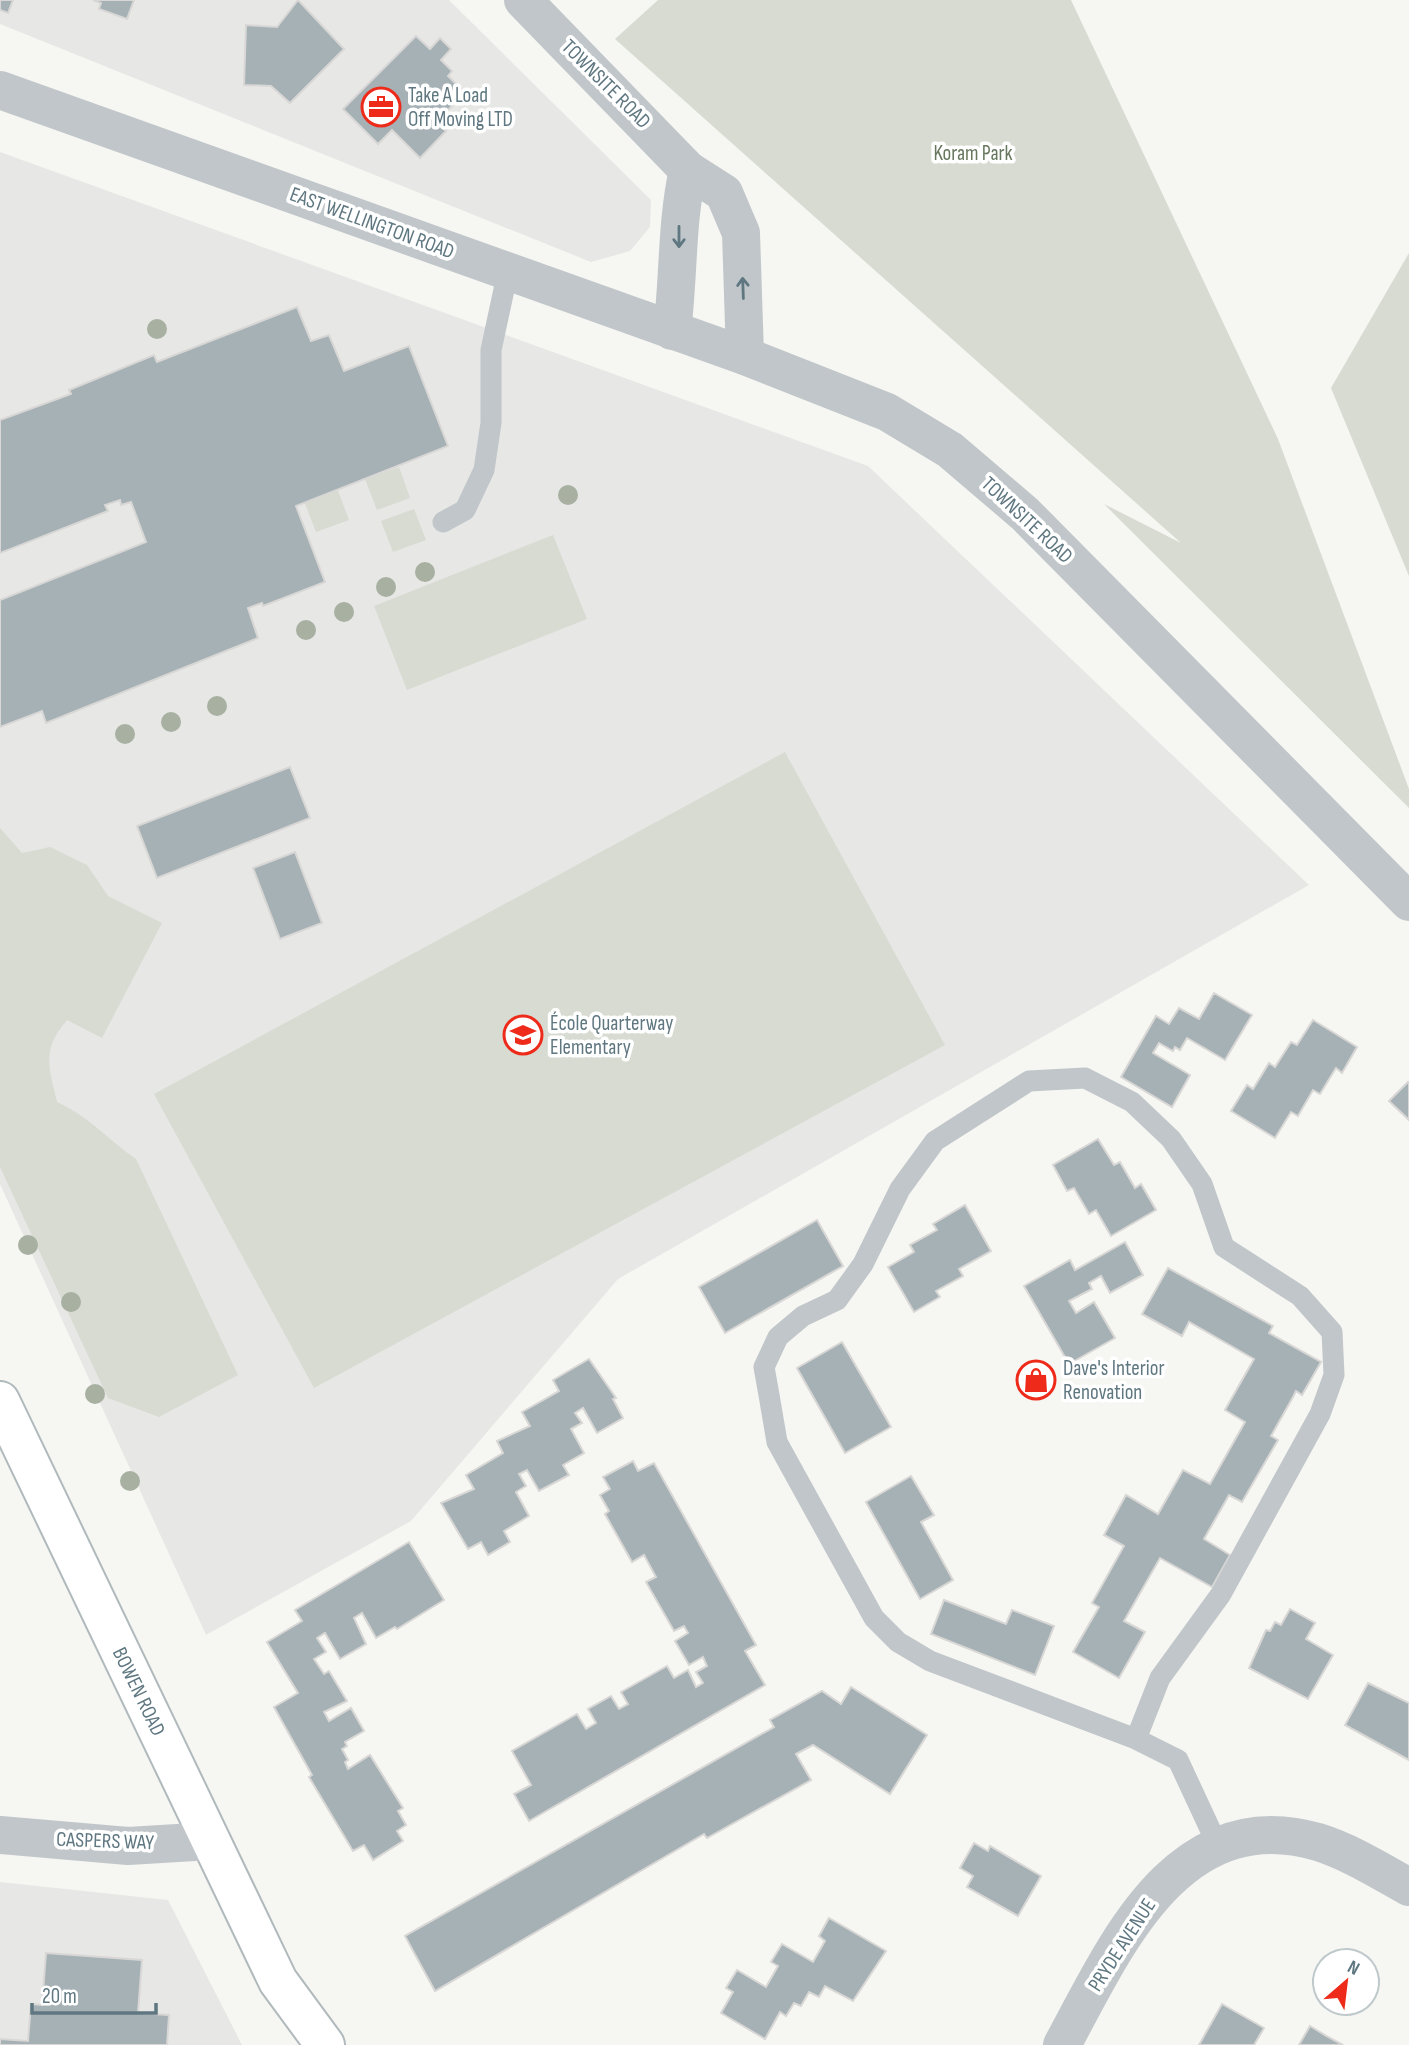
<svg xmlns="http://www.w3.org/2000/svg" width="1409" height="2045" font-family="'Sofia Sans Condensed',sans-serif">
	<rect width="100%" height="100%" fill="#f6f6f2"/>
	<g fill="#e7e7e6">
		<polygon points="0,0 449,0 651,200 650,227 630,251 591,262 0,24"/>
		<polygon points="0,152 868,466 1309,885 618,1279 411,1521 206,1635 0,1184"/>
		<polygon points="0,1882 168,1900 242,2045 0,2045"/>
	</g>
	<g fill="#d7dbd1">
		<polygon points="658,0 1071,0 1278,439 1409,789 1409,808 1104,504 1181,543 615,39"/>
		<polygon points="1409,253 1409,576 1331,388"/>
		<polygon points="399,467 410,498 377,510 365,479"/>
		<polygon points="337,488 349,520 316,532 304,501"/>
		<polygon points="414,509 426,540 393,552 381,521"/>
		<polygon points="553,535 587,619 407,690 374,606"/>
		<polygon points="785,752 945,1045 314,1388 154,1094"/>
		<path d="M0,828l22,25 28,-6 37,18 21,31 54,27 -60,115 -35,-18c-26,30 -18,47 -10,82 34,16 49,36 79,57l102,216 -79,42 -51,-19 -108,-231z"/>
	</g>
	<g fill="#a5b1b5" stroke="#d8d7d5" stroke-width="2">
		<polygon points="0,0 13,0 8,13 0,10"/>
		<polygon points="93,0 134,0 127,19 99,9 101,3"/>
		<polygon points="298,0 344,49 290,103 271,86 244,85 246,25 277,27"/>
		<polygon points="416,36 430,49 440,38 451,49 441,60 452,71 448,76 465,93 436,122 446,131 420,158 392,130 378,144 343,109"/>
		<polygon points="297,307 311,341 329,335 344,371 409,346 448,446 296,506 325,582 263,606 262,603 248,608 258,638 46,723 42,711 0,727 0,600 146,542 131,502 121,505 120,500 105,505 108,511 0,553 0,420 71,394 69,390 154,355 157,362"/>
		<polygon points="290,767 310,818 157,878 137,826"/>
		<polygon points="295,852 322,923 280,939 253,868"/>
		<polygon points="1214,993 1252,1015 1225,1060 1187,1038 1180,1050 1175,1047 1173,1051 1159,1043 1153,1053 1190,1075 1172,1107 1121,1077 1156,1016 1169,1024 1179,1008 1199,1019"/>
		<polygon points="1313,1020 1357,1047 1342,1073 1336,1068 1320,1094 1313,1090 1298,1116 1291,1112 1275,1138 1231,1111 1247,1085 1253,1089 1269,1063 1275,1067 1291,1042 1297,1045"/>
		<polygon points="1408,1082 1409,1083 1409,1120 1389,1101"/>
		<polygon points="1098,1139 1114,1165 1120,1162 1135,1188 1141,1184 1156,1210 1111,1236 1096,1210 1089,1214 1074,1188 1067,1191 1053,1165"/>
		<polygon points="965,1205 991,1251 959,1269 963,1276 936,1291 940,1297 914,1312 888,1267 914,1252 910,1245 937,1230 933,1224"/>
		<polygon points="817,1220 843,1266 725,1333 699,1287"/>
		<polygon points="1125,1242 1143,1275 1110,1293 1101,1276 1089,1283 1092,1289 1069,1301 1076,1313 1094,1302 1115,1338 1069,1364 1024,1286 1070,1260 1075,1270"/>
		<polygon points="1168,1268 1273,1326 1269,1333 1321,1362 1302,1395 1296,1391 1293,1397 1271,1436 1278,1440 1242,1502 1229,1495 1204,1539 1230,1555 1212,1587 1160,1558 1124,1621 1145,1632 1119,1678 1073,1652 1099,1607 1092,1603 1124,1546 1104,1535 1126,1495 1158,1514 1183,1470 1210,1484 1245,1422 1225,1410 1254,1359 1189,1322 1182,1336 1142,1314"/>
		<polygon points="842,1342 891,1427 845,1453 797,1368"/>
		<polygon points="589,1359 616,1398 613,1399 623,1418 597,1433 583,1408 575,1413 582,1423 571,1429 584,1453 563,1465 569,1475 539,1491 527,1470 519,1474 526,1486 516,1492 529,1516 504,1531 510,1542 488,1555 481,1542 468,1549 441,1503 474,1489 466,1475 503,1453 497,1441 530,1426 522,1412 559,1391 553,1380"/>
		<polygon points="633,1461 638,1471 654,1463 756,1645 745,1651 765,1685 529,1821 514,1794 531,1785 512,1751 577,1714 586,1729 596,1723 588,1709 611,1696 619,1709 628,1704 621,1692 667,1666 674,1678 688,1670 696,1687 703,1683 696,1672 707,1666 703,1657 689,1665 675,1641 688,1633 684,1626 674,1631 646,1582 656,1577 644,1555 632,1562 605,1514 609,1511 600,1495 610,1489 603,1477"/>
		<polygon points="911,1476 934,1515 921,1522 953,1580 920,1599 866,1502"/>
		<polygon points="409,1542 444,1600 397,1629 395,1627 376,1638 362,1613 354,1618 366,1644 340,1659 325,1633 317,1638 326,1652 314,1659 324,1674 329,1671 347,1701 324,1712 329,1721 351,1708 364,1731 345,1742 347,1746 342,1749 348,1760 345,1762 348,1769 370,1755 403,1808 398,1811 406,1825 397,1831 403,1841 373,1860 364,1845 353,1851 309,1777 312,1775 274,1707 298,1693 267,1642 302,1621 295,1610"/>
		<polygon points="944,1600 1006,1624 1012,1610 1054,1626 1035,1675 931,1634"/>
		<polygon points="1290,1609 1315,1623 1306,1639 1333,1655 1308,1699 1249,1668 1266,1630 1270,1631 1275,1622 1281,1625"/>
		<polygon points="1368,1683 1409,1703 1409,1760 1345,1725"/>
		<polygon points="851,1687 927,1735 890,1794 813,1745 796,1754 811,1780 707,1838 704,1834 435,1991 405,1936 774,1727 770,1720 822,1691 841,1704"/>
		<polygon points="974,1843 988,1851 990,1846 1041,1876 1018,1916 967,1887 973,1876 960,1868"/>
		<polygon points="829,1918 886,1951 853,2001 825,1986 819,1997 809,1992 801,2006 794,2003 786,2016 780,2012 765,2039 721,2013 733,1992 726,1988 737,1970 766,1987 778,1966 771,1962 782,1944 813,1962 825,1941 819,1936"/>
		<polygon points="46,1953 142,1960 138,2013 169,2015 167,2045 0,2045 0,2039 28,2041 31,2004 42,2005"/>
		<polygon points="1222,2004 1264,2028 1254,2045 1199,2045"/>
		<polygon points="1310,2026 1328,2037 1343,2045 1299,2045"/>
	</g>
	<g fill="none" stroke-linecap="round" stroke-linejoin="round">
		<defs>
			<g id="secondary">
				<path id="s1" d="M0,1401l278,580 47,64"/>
			</g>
		</defs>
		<use href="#secondary" stroke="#b0b9bc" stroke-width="42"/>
		<g stroke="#c0c6c9" stroke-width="21">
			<polyline points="443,522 465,510 484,470 491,423 491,350 508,271"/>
			<polyline points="1136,1739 930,1661 898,1642 874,1618 777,1442 769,1395 764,1367 778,1337 803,1316 837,1300 863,1264 900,1189 935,1141 1029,1081 1085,1078 1132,1102 1171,1139 1202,1184 1224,1247 1300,1296 1332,1332 1334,1375 1320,1414 1221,1594 1160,1678 1136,1739 1178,1760 1218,1846"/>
		</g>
		<g stroke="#c0c6c9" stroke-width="38">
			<polyline points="0,1835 128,1846 211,1841"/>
			<path d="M1062,2045c53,-98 116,-244 256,-203 32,10 62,29 91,45"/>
		</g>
		<g stroke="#c0c6c9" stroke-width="38">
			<polyline points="523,0 688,170 724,193 741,233 745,356"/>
			<polyline points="0,90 745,356 887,412 950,450 1025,514 1409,902"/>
			<path d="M672,331c7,-54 4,-108 16,-161"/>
		</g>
		<use href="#secondary" stroke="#fff" stroke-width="38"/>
	</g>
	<g fill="#a7b0a1">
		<circle cx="157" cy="329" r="10"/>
		<circle cx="568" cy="495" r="10"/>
		<circle cx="425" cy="572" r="10"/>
		<circle cx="386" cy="587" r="10"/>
		<circle cx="344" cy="612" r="10"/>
		<circle cx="306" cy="630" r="10"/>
		<circle cx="217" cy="706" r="10"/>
		<circle cx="171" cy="722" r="10"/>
		<circle cx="125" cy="734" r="10"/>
		<circle cx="28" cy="1245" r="10"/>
		<circle cx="71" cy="1302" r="10"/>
		<circle cx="95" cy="1394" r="10"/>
		<circle cx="130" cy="1481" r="10"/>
	</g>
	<defs><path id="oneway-shaft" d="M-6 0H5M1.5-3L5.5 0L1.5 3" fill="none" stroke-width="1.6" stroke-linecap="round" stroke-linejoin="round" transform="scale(1.75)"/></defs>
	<g stroke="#5f7780">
		<use href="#oneway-shaft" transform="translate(679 237) rotate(90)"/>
		<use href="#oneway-shaft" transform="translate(743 288) rotate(-92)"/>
	</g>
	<defs>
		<symbol id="office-ring" viewBox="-11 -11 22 22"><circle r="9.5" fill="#fff" stroke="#ee2b1b" stroke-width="1.5"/><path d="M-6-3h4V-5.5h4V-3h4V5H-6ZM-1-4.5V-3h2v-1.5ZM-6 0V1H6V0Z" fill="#ee2b1b"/></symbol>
		<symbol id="school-ring" viewBox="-11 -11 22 22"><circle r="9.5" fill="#fff" stroke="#ee2b1b" stroke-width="1.5"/><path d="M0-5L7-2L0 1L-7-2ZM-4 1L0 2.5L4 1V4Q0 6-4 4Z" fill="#ee2b1b"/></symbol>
		<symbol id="shop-ring" viewBox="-11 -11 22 22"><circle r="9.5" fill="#fff" stroke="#ee2b1b" stroke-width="1.5"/><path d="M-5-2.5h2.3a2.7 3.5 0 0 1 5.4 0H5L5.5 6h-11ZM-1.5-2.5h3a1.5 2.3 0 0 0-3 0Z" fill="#ee2b1b"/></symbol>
	</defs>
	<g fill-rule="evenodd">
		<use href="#office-ring" x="359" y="85" width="44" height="44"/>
		<use href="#school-ring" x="501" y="1013" width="44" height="44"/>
		<use href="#shop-ring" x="1014" y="1358" width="44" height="44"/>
	</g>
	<g text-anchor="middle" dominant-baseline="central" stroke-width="7" stroke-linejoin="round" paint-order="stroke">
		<g font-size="21" fill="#5f7780" stroke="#fff">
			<text transform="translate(606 84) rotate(45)">TOWNSITE ROAD</text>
			<text transform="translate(372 223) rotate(20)">EAST WELLINGTON ROAD</text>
			<text transform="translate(1027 520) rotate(43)">TOWNSITE ROAD</text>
			<text stroke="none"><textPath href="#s1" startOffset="322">BOWEN ROAD</textPath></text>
			<text transform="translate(105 1841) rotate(2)">CASPERS WAY</text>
			<text transform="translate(1122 1945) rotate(-57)">PRYDE AVENUE</text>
		</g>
		<g font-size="21" fill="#5f7780" stroke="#fff" text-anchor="start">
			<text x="408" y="95">Take A Load<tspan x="408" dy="24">Off Moving LTD</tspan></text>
			<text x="550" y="1023">École Quarterway<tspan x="550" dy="24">Elementary</tspan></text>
			<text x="1063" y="1368">Dave's Interior<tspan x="1063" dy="24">Renovation</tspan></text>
		</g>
		<g font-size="21" fill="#67775e" stroke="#fff">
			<text x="973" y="153">Koram Park</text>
		</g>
	</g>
	<g transform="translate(1346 1982) rotate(28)"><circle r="33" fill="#ffffff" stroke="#bfc9cc" stroke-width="2"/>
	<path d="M0-5L12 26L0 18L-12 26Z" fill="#ee2b1b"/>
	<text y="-10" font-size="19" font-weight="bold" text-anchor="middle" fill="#5f7780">N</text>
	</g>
	<path d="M32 2003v10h124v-10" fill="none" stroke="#5f7780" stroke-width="3.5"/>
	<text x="42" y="2003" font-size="21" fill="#5f7780" stroke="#ffffff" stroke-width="5" paint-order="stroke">20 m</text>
</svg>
